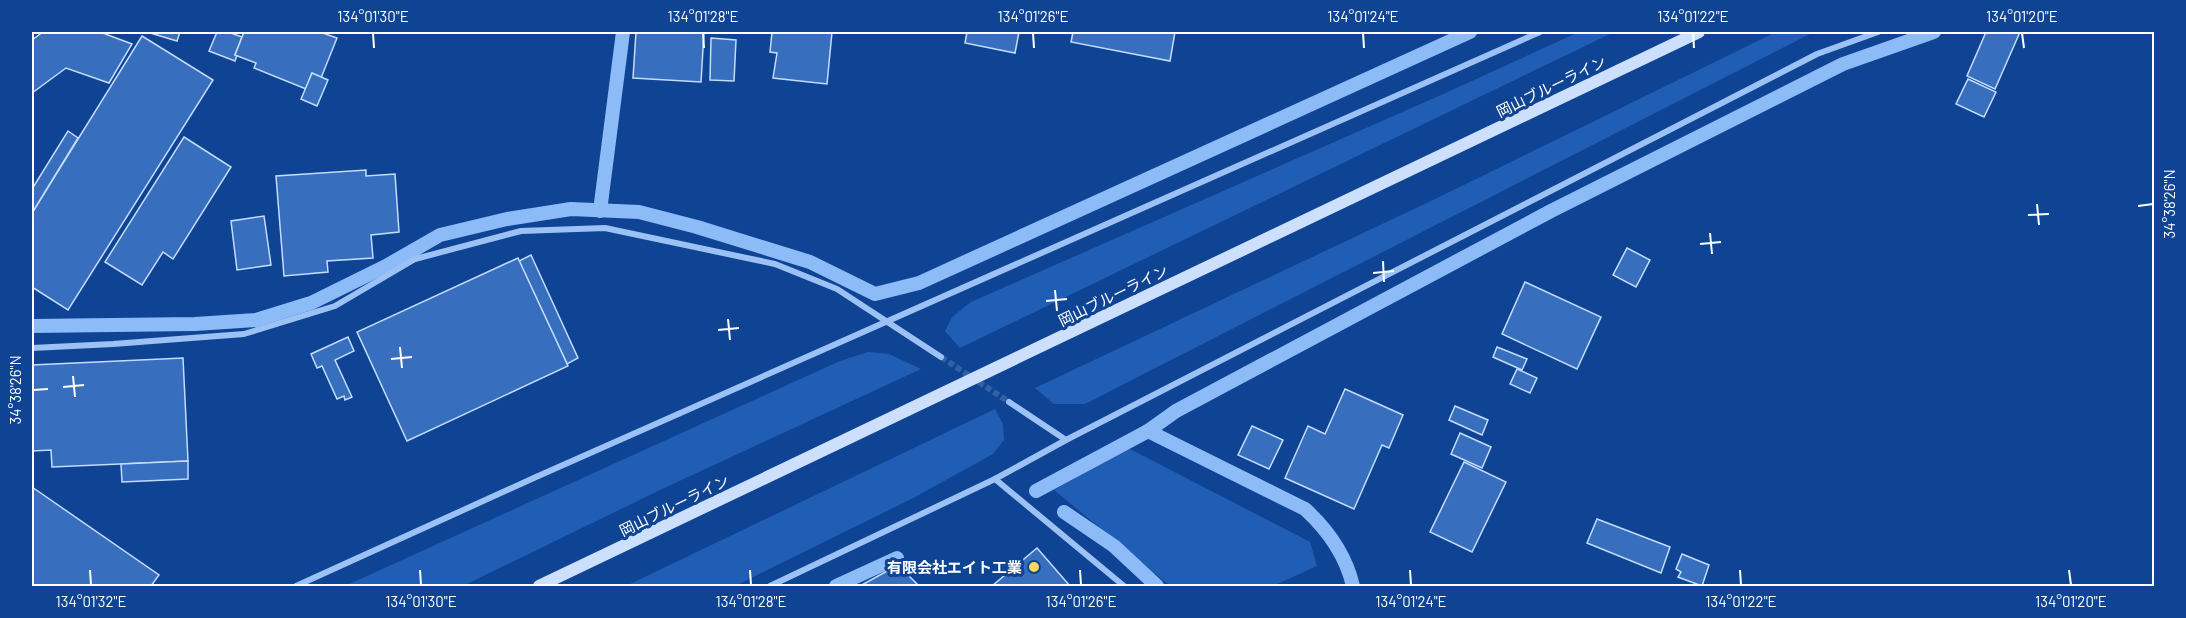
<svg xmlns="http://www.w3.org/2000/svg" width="2186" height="618" font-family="Barlow,'Noto Sans JP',sans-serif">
	<rect width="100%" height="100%" fill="#0f4494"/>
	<g fill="#205db4">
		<polygon points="1579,32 1614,32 960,348 945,331 952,317 971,302 1441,95"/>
		<polygon points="1776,32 1814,32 1085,404 1054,404 1035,388 1433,200"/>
		<polygon points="868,352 889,354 921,369 658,491 463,586 345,586 840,361"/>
		<polygon points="995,409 1003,424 1004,440 993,454 915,497 735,586 626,586"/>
		<polygon points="1128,448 1310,542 1317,566 1273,586 1170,586 1054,490"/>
	</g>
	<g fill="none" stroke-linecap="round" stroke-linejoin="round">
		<g stroke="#8dbbf8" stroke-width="14">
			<polyline points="600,211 623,32"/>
			<polyline points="32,326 195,324 256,320 311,303 386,266 440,235 507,219 571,209 639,212 697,227 810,262 875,294 919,283 1470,32"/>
			<path d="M1148,431l157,78c23,21 41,47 48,77"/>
			<polyline points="1036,491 1148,431 1176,411 1551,211 1843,64 1934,32"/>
			<polyline points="1064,512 1114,546 1157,586"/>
			<polyline points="836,586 897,558"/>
		</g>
	</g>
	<g fill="#376ebd" stroke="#c4dcfe" stroke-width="1.5">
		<polygon points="43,32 100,32 132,44 109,83 66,68 32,93 32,40"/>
		<polygon points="147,32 180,32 177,41"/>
		<polygon points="217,32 228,32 242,37 235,55 237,55 235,61 209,51"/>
		<polygon points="244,32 320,32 337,38 321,78 312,73 306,89 254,68 256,63 235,55"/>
		<polygon points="636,32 704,32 701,82 633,78"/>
		<polygon points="772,32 832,32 827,84 773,78 777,53 770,52"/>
		<polygon points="967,32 1019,32 1015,53 965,43"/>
		<polygon points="1073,32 1175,32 1170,61 1071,42"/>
		<polygon points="1986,32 2020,32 1995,89 1967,76"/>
		<polygon points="142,36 213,80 68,310 32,287 32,213"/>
		<polygon points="711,38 736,40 734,81 710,80"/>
		<polygon points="312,73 328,80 317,106 301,99"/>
		<polygon points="1968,79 1996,92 1984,117 1956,104"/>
		<polygon points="68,131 78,138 32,213 32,189"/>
		<polygon points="184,137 231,167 173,259 163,252 142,285 105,262"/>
		<polygon points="366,170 366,176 395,174 399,232 371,235 373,258 327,261 328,272 284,276 276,176"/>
		<polygon points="264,216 271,265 237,270 231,221"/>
		<polygon points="1627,248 1650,260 1636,287 1613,275"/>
		<polygon points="531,255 578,358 567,364 519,261"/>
		<polygon points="518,258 568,366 407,441 357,332"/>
		<polygon points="1525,282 1601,317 1577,369 1502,334"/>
		<polygon points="348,337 354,351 335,360 352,397 345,400 344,396 337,399 322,366 317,368 311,354"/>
		<polygon points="1497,347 1527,359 1522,370 1493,357"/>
		<polygon points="183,358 188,461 52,467 51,450 32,451 32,365"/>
		<polygon points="1517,369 1537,378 1530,393 1510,384"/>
		<polygon points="1345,389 1403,415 1389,448 1382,445 1354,509 1285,478 1308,426 1325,434"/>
		<polygon points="1455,406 1488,420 1482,435 1449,420"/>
		<polygon points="1252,426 1283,440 1269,469 1238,455"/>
		<polygon points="1460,433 1491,447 1482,468 1451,454"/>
		<polygon points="188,461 188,479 122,482 121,464"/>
		<polygon points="1464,462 1506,482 1472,552 1430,532"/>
		<polygon points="32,487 159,575 151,586 32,586"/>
		<polygon points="1597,519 1670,547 1661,573 1587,543"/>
		<polygon points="1037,548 1070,586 992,586"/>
		<polygon points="1682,554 1709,565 1702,586 1678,577 1681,572 1676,569"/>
		<polygon points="898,565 919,586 860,586"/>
	</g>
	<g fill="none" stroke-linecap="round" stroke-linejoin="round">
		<polyline stroke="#3360a4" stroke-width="6" stroke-dasharray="6 3" stroke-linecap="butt" points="941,357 1009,402"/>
		<g stroke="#9cc1f4" stroke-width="6">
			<polyline points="32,348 113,344 244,334 335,306 415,259 521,231 605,228 775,264 837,289 941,357"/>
			<polyline points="1009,402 1066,440"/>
			<polyline points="995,479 1124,586"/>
			<polyline points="296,586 536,477 1540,32"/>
			<polyline points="770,586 995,479 1066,440 1817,54 1878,32"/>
		</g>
		<polyline stroke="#ccdffd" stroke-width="12" points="539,586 1699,32"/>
	</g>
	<path fill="none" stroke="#fff" stroke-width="2" d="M373,33l1,15M703,33l1,15M1033,33l1,15M1363,33l1,15M1693,33l1,15M2022,33l2,15M2037,204l2,21M2138,206l15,-2M2028,215l21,-1M1710,233l2,21M1700,244l21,-2M1383,261l1,21M1373,273l21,-2M1055,290l2,21M1046,301l21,-2M728,319l2,21M718,330l21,-2M400,347l2,21M391,359l21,-2M73,376l2,21M63,387l21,-2M33,390l15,-1M90,570l1,15M420,570l1,15M750,570l1,15M1080,570l1,15M1410,570l1,15M1740,570l1,15M2069,570l2,15"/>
	<circle fill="#ffd75f" stroke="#0f4494" stroke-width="2" cx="1034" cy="567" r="6"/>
	<g text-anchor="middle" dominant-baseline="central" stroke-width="6" stroke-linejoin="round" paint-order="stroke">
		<g font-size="15" fill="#fff" stroke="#0f4494">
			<text transform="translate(1551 86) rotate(-26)">岡山ブルーライン</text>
			<text transform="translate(1113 295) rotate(-26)">岡山ブルーライン</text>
			<text transform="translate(674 505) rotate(-26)">岡山ブルーライン</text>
		</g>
		<g font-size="15" font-weight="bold" fill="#fff" stroke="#0f4494" text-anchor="end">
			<text x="1022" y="567">有限会社エイト工業</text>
		</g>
	</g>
	<rect width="2186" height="618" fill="none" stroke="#0f4494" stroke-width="66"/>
	<rect x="33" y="33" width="2120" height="552" fill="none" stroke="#fff" stroke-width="2"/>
	<g font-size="15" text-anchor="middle" fill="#fff">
		<text x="373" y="22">134°01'30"E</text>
		<text x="703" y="22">134°01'28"E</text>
		<text x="1033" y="22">134°01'26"E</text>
		<text x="1363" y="22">134°01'24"E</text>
		<text x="1693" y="22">134°01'22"E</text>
		<text x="2022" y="22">134°01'20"E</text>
		<text transform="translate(2170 204) rotate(-90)" y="5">34°38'26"N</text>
		<text transform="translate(16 390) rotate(-90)" y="5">34°38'26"N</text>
		<text x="91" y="607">134°01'32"E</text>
		<text x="421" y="607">134°01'30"E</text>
		<text x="751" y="607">134°01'28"E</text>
		<text x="1081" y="607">134°01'26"E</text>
		<text x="1411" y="607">134°01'24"E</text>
		<text x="1741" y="607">134°01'22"E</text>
		<text x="2071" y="607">134°01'20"E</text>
	</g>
</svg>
